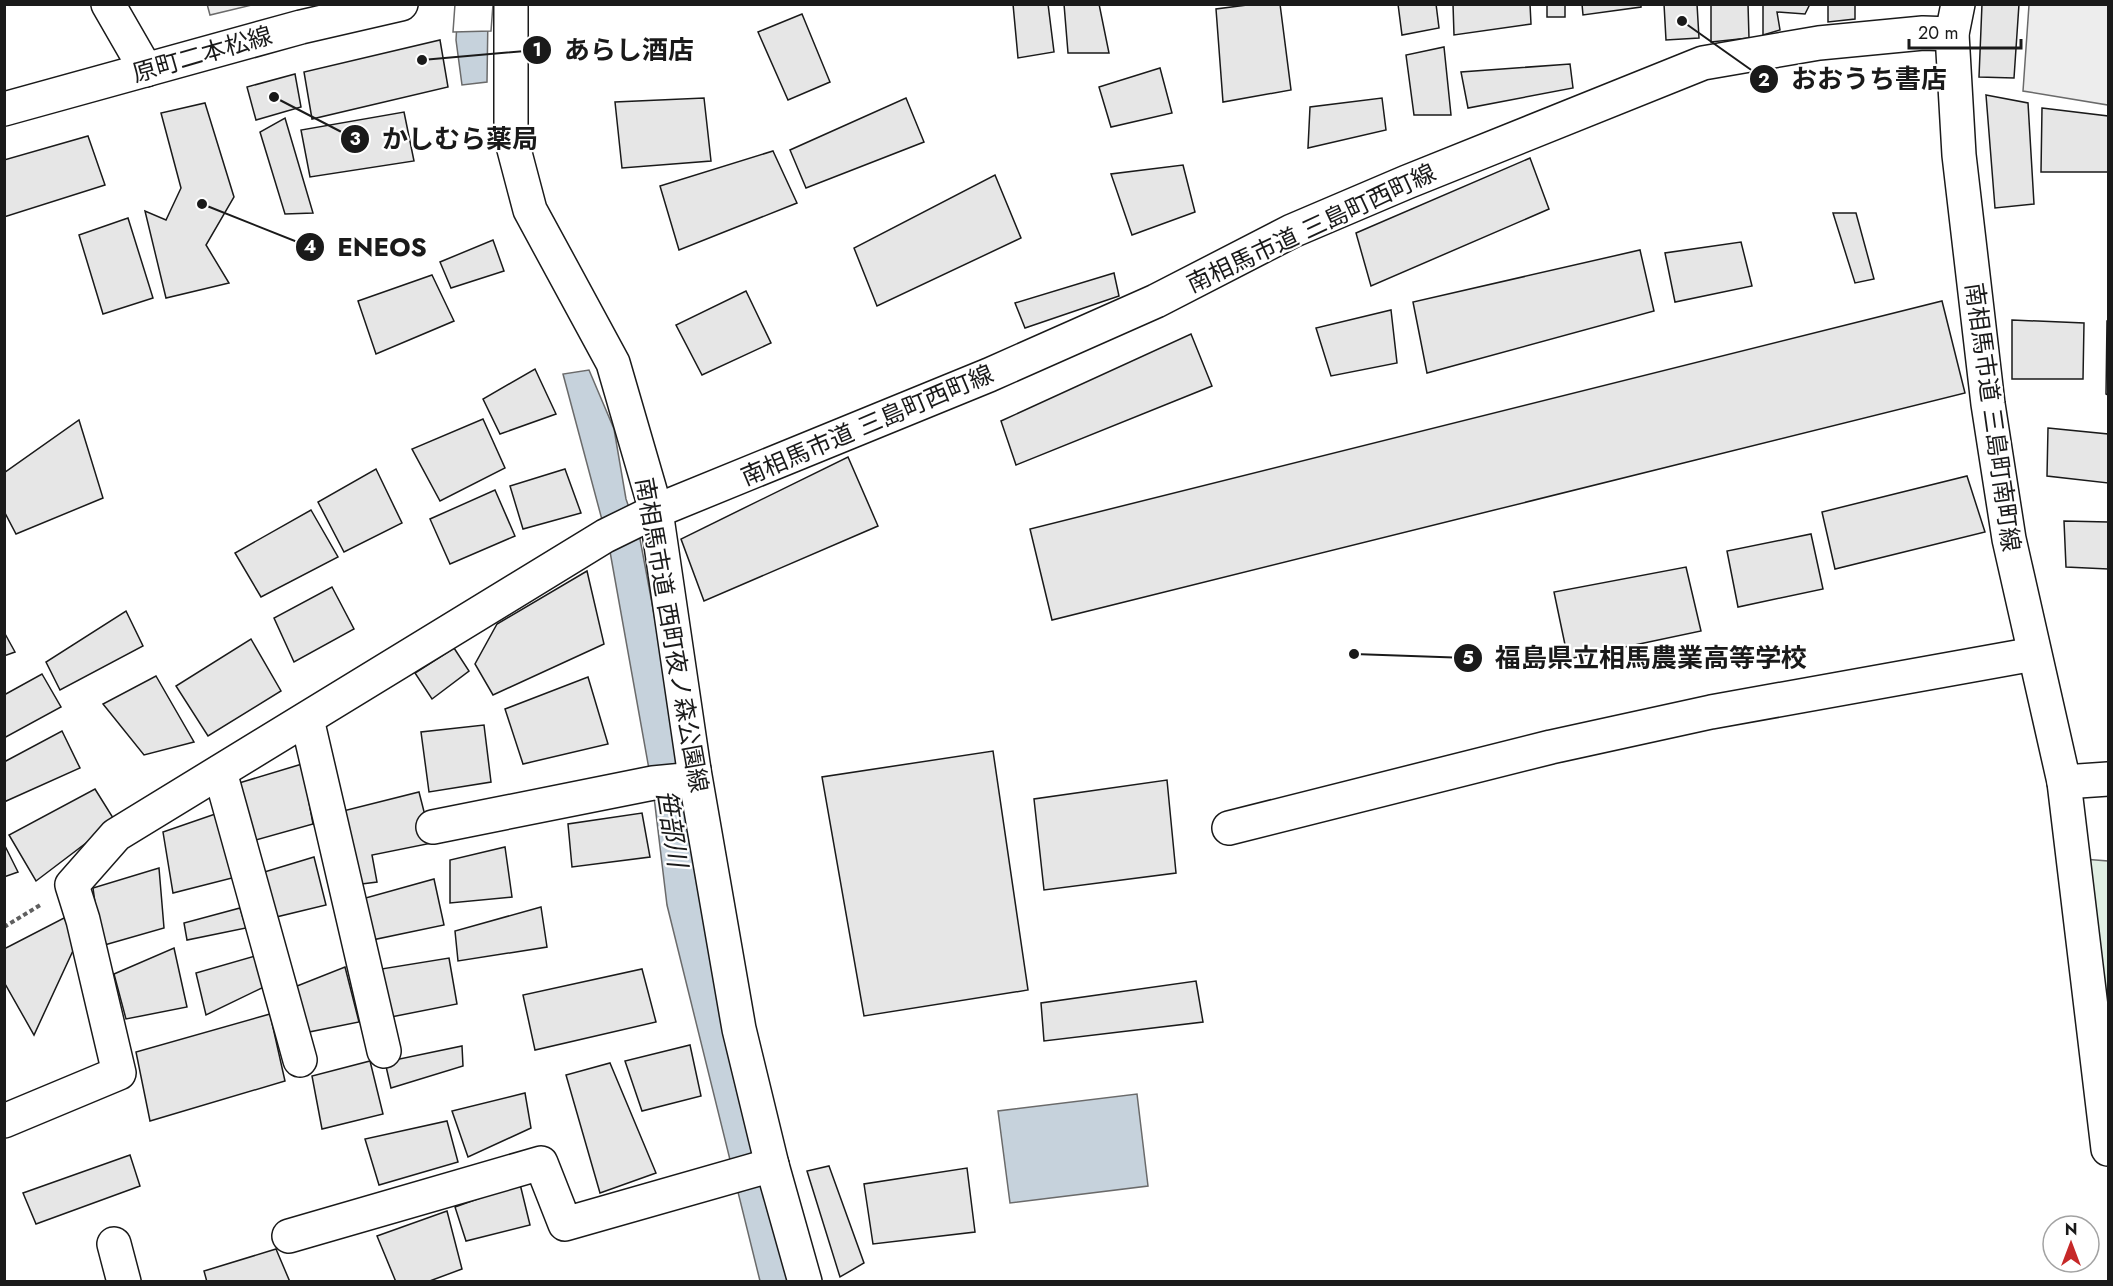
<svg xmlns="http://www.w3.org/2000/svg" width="2113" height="1286" font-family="Jost,'Noto Sans JP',sans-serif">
	<rect width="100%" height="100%" fill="#fff"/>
	<polygon fill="#e0efe3" stroke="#6a6a6a" stroke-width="1.5" points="2083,859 2108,861 2108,1057"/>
	<g fill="#ededed" stroke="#6a6a6a" stroke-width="1.5">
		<polygon points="207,4 252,4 252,5 210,15"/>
		<polygon points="2029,5 2108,5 2108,105 2023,91"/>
	</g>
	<g fill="#c6d2dc" stroke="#6a6a6a" stroke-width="1.5">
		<polygon points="458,5 488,14 487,82 462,85 456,40"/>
		<polygon points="589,370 614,429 626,499 640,539 689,802 790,1281 760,1281 667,905 654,797 609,546 563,374"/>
		<polygon points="1137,1094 1148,1186 1010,1203 998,1111"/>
	</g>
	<polygon fill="#fff" stroke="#6a6a6a" stroke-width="1.5" points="455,4 493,4 491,31 453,32"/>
	<g fill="#e6e6e6" stroke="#1a1a1a" stroke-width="1.5">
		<polygon points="1013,4 1048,4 1054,52 1018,58"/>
		<polygon points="1064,4 1099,4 1109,53 1068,53"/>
		<polygon points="1255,4 1280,4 1291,90 1223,102 1216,9"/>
		<polygon points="1398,4 1436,4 1439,28 1402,35"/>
		<polygon points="1453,4 1530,4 1531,24 1454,35"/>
		<rect x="1547" y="4" width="18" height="13"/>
		<polygon points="1582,4 1641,4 1641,7 1583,15"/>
		<polygon points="1664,4 1697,4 1699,38 1666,40"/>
		<polygon points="1711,4 1748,4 1749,38 1711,42"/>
		<polygon points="1763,4 1810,4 1805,14 1777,12 1780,30 1763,35"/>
		<polygon points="1828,4 1855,4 1855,19 1828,22"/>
		<polygon points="1982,4 2019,4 2014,78 1979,77"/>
		<polygon points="802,14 830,82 788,100 758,32"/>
		<polygon points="440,40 448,87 312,119 304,72"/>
		<polygon points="1444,47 1451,115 1414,115 1406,55"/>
		<polygon points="1570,64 1573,88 1468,108 1461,72"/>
		<polygon points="1160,68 1172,113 1111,127 1099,87"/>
		<polygon points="295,74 301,107 256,120 247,87"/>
		<polygon points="1986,95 2028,103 2034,204 1995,208"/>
		<polygon points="704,98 711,161 622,168 615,102"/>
		<polygon points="906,98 924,142 806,188 790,150"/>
		<polygon points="1382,98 1386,130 1308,148 1310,107"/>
		<polygon points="205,103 234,197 206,245 229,283 166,298 145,211 166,220 181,188 161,113"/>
		<polygon points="2042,108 2108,116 2108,172 2041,172"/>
		<polygon points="404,112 414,161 310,177 301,130"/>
		<polygon points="285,118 313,213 285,214 260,132"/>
		<polygon points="88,136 105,185 4,217 4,160"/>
		<polygon points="773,151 797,203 679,250 660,186"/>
		<polygon points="1530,158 1549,209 1371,286 1356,233"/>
		<polygon points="1183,165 1195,212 1132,235 1111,174"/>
		<polygon points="995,175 1021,238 877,306 854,248"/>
		<polygon points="1833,213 1856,213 1874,279 1855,283"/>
		<polygon points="128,218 153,298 103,314 79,235"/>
		<polygon points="493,240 504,271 451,288 440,262"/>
		<polygon points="1741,242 1752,286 1675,302 1665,253"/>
		<polygon points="1640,250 1654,311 1427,373 1413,302"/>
		<polygon points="1114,273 1119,296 1025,328 1015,303"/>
		<polygon points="432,275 454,321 376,354 358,301"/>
		<polygon points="746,291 771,343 702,375 676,325"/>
		<polygon points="1942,301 1965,393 1052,620 1030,529"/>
		<polygon points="1391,310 1397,363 1331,376 1316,328"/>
		<polygon points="2012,320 2084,323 2083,379 2012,379"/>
		<polygon points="2107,321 2108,321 2108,395 2106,394"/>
		<polygon points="1191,334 1212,386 1016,465 1001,421"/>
		<polygon points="535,369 556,414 500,434 483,399"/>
		<polygon points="483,419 505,468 440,501 412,449"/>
		<polygon points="79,420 103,498 16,534 4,511 4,473"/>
		<polygon points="2048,428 2108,434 2108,483 2047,476"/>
		<polygon points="848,457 878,526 704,601 681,539"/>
		<polygon points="376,469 402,523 344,552 318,502"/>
		<polygon points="565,469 581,513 523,529 510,486"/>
		<polygon points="1967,476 1985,532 1835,569 1822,512"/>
		<polygon points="495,490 515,536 450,564 430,519"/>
		<polygon points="311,510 338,557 261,597 235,553"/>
		<polygon points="2064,521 2108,522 2108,569 2066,567"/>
		<polygon points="1811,534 1823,589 1738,607 1727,551"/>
		<polygon points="1686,567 1701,631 1568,659 1554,592"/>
		<polygon points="587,571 604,644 493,695 475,664 497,624"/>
		<polygon points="332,587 354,629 294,662 274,618"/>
		<polygon points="126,611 143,646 60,690 46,662"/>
		<polygon points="4,632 15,652 4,656"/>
		<polygon points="251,639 281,691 208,736 176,686"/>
		<polygon points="454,648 469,671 432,699 415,673"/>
		<polygon points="42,674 61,707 4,738 4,695"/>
		<polygon points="156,676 194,742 144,755 103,704"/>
		<polygon points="588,677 608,744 523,764 505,709"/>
		<polygon points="484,725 491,782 429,792 421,732"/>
		<polygon points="62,731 80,768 4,802 4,762"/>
		<polygon points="993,751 1028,990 864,1016 822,777"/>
		<polygon points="302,764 313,824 252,841 239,783"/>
		<polygon points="1167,780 1176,873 1044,890 1034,799"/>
		<polygon points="95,789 115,821 36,881 9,835"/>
		<polygon points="419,792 432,843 372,855 377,882 354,885 339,812"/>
		<polygon points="221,812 236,877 173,893 163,832"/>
		<polygon points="642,813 650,857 572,867 568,824"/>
		<polygon points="4,844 18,872 4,877"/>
		<polygon points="505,847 512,897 450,903 450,860"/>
		<polygon points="314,857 326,905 272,918 261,873"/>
		<polygon points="159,868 164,928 101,946 93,888"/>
		<polygon points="434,879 444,925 372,940 362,899"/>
		<polygon points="541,907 547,947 458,961 455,931"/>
		<polygon points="240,908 246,928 187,940 184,923"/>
		<polygon points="64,918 77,942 34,1035 4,982 4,949"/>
		<polygon points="174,948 187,1007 126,1019 114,974"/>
		<polygon points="262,954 270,984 206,1015 196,973"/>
		<polygon points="449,958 457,1004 386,1018 375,970"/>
		<polygon points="345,967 359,1022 304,1033 297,986"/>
		<polygon points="642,969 656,1022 535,1050 523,995"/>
		<polygon points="1196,981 1203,1022 1044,1041 1041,1003"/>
		<polygon points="270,1014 285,1081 150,1121 136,1052"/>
		<polygon points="690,1045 701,1096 642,1111 625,1061"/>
		<polygon points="462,1046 463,1066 391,1088 385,1062"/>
		<polygon points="370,1061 383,1114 322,1129 312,1076"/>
		<polygon points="610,1063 656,1173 600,1193 566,1075"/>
		<polygon points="525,1093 531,1128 468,1157 452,1111"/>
		<polygon points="447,1121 458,1162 379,1185 365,1139"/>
		<polygon points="130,1155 140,1186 36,1224 23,1193"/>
		<polygon points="829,1166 864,1263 840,1277 807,1171"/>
		<polygon points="967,1168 975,1232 873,1244 864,1184"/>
		<polygon points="520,1184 530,1225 466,1241 455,1207"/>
		<polygon points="447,1211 462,1269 427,1282 396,1282 377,1236"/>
		<polygon points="276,1249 290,1282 207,1282 204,1271"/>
	</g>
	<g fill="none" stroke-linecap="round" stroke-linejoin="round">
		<defs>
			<g id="minor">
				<polyline points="108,4 146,70"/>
				<polyline points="511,4 511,138 530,210 613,363 656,511 694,770 739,1029 772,1165 805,1282"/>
				<polyline points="1958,4 1952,34 1959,155 1988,404 2009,539 2064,782 2108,779"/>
				<polyline points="307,719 384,1051"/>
				<polyline points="220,772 300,1060"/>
				<polyline points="2064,782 2108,1149"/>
				<polyline points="433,827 653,783 684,780 694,770"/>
				<polyline points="1229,828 1551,747 1711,712 2034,654"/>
				<polyline points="4,1121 119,1073 83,920 72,885 116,835 605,536 656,511 989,375 1156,301 1292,231 1407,182 1703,63 1819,43 1923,33 1952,34"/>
				<polyline points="289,1236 541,1163 565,1224 772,1165"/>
				<polyline points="114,1244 124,1282"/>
			</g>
			<polyline id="major" points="4,109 301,27 401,4"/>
		</defs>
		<use href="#minor" stroke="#1a1a1a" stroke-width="36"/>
		<use href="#major" stroke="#1a1a1a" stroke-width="36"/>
		<polyline stroke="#5f5f5f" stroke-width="4" stroke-dasharray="4.5 3" stroke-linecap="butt" points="4,927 42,904"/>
		<use href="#minor" stroke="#fff" stroke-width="33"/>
		<use href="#major" stroke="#fff" stroke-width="33"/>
	</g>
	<g text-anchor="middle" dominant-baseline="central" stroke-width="4.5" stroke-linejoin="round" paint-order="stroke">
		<g font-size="24" fill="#1a1a1a" stroke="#fff">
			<text transform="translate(202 54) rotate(-16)">原町二本松線</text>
			<text transform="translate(1311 228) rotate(-25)">南相馬市道 三島町西町線</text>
			<text transform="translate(1993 417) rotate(82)">南相馬市道 三島町南町線</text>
			<text transform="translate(867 425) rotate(-23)">南相馬市道 三島町西町線</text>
			<text transform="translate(672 635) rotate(80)">南相馬市道 西町夜ノ森公園線</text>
		</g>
		<g font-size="26" font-style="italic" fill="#1a1a1a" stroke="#fff">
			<text transform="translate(672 828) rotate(81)">笹部川</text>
		</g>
	</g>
	<path fill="none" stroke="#1a1a1a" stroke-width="2" d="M422 60L537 50M1682 21L1764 79M274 97L355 139M202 204L310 247M1354 654L1468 658"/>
	<g fill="#1a1a1a" stroke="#fff" stroke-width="2">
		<circle cx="422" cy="60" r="6"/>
		<circle cx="1682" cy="21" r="6"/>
		<circle cx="274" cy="97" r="6"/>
		<circle cx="202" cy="204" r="6"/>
		<circle cx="1354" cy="654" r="6"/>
		<circle cx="537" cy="50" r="15"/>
		<circle cx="1764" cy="79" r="15"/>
		<circle cx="355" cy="139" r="15"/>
		<circle cx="310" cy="247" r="15"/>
		<circle cx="1468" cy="658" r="15"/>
	</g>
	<g font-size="18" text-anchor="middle" font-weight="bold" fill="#fff">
		<text x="537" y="56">1</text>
		<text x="1764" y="86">2</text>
		<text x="355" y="145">3</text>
		<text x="310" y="253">4</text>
		<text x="1468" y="664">5</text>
	</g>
	<g font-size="26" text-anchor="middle" font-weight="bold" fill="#1a1a1a" stroke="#fff" stroke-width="4.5" stroke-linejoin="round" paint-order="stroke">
		<text x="629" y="59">あらし酒店</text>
		<text x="1869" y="88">おおうち書店</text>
		<text x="460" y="148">かしむら薬局</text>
		<text x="382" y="256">ENEOS</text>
		<text x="1651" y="667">福島県立相馬農業高等学校</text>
	</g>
	<rect width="2113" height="1286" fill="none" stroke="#1a1a1a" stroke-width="12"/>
	<g transform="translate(2071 1244)"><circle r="28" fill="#ffffff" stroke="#a3a3a3" stroke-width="1.5"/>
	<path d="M0-4.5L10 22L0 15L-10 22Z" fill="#c62828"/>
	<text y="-9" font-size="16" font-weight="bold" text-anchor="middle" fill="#1a1a1a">N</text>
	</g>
	<path d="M1909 39v9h112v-9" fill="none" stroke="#1a1a1a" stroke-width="3"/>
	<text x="1918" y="39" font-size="18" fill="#1a1a1a" stroke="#ffffff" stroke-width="4.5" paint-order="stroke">20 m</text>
</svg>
